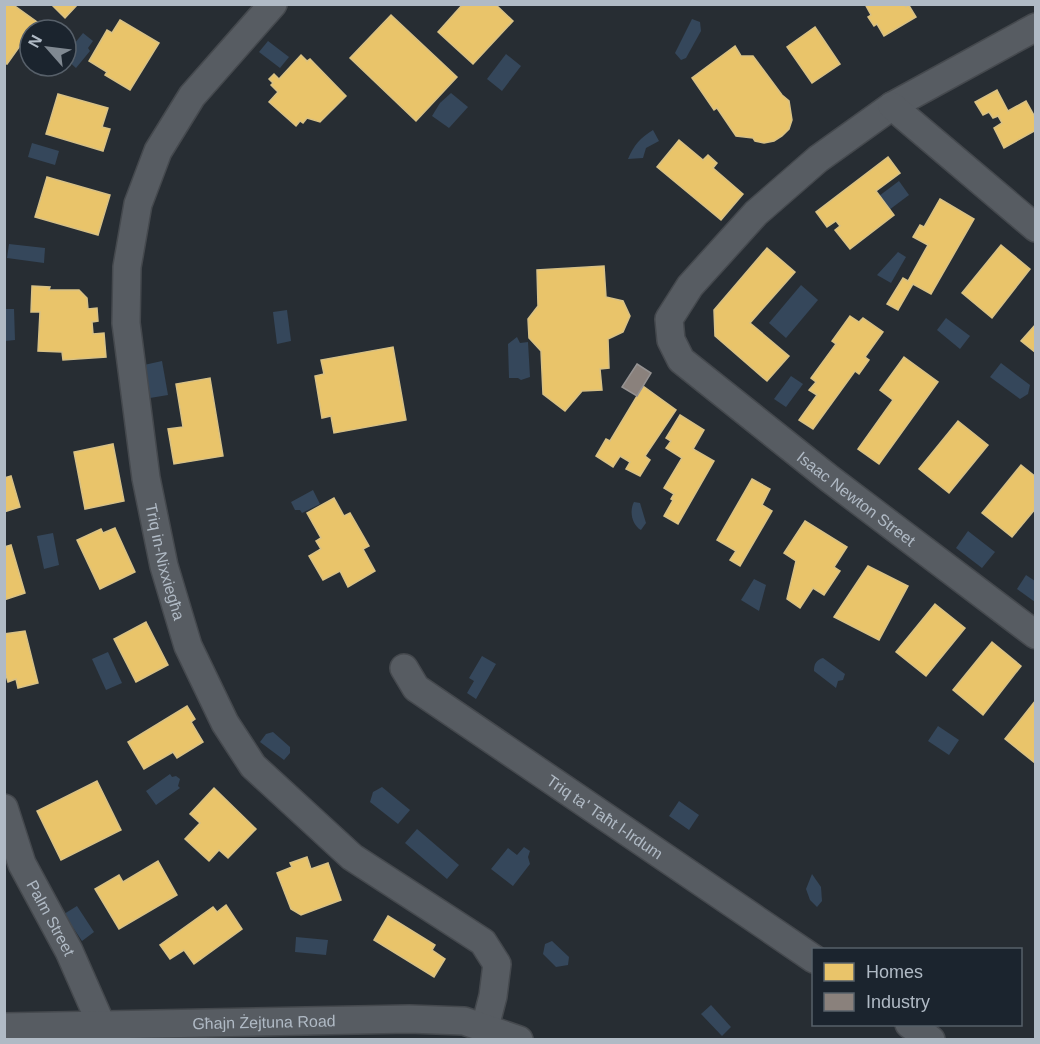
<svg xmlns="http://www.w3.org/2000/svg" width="1040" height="1044" font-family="Helvetica,sans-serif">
	<rect width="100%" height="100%" fill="#272d33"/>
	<g fill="#35475b">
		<polygon points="692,19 700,22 701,31 686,58 681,60 675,53"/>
		<polygon points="83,33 93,41 88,48 90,51 76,68 66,59 66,54"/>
		<polygon points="268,41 289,57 280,68 259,52"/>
		<polygon points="506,54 521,66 502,91 487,79"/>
		<polygon points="451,93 468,107 449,128 432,116 440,103"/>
		<path d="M653,130l6,11 -13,7 -3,10 -15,1c6,-14 12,-21 25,-29z"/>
		<polygon points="32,143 59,151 55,165 28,157"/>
		<polygon points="899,181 909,195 885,213 875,199"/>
		<polygon points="9,244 45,248 44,263 7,258"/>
		<polygon points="898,252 906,257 891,283 877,275"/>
		<polygon points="801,285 818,300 786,338 769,323"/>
		<polygon points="5,309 14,309 15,340 5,341"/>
		<polygon points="287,310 291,341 277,344 273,312"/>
		<polygon points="946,318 970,336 960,349 937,330"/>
		<polygon points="517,337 520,343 528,342 530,377 521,380 518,378 509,378 508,344"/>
		<polygon points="162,361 168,395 150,398 144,365"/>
		<polygon points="1001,363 1030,385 1028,394 1020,399 990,377"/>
		<polygon points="791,376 803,384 786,407 774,399"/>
		<polygon points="313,490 320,504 302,513 300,510 295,510 291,502"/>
		<path d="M634,502l6,1 6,20 -5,7c-9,-5 -12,-19 -7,-28z"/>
		<polygon points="968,531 995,552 982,568 956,548"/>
		<polygon points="53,533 59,565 44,569 37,536"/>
		<polygon points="1026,575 1035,581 1035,602 1017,589"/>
		<polygon points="754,579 766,585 759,611 741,600"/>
		<polygon points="108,652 122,683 106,690 92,659"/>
		<polygon points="482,656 496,664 476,699 467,693 474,681 469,678"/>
		<path d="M823,658l22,16 -2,6 -5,1 -2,7 -22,-17c0,-7 2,-11 9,-13z"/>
		<polygon points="938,726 959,740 949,755 928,741"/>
		<polygon points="273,732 290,747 290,753 284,760 260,742 266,734"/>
		<polygon points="170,774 172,777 176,776 180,779 178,786 180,788 156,805 146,791"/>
		<polygon points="382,787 410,810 398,824 370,802 373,792"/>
		<polygon points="679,801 699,815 689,830 669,816"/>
		<polygon points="417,829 459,865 447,879 405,843"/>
		<polygon points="524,847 530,851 528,857 530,864 513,886 491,869 508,848 517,855"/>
		<polygon points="812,874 821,887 822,901 817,907 810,900 806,889"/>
		<polygon points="77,906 94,932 82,941 64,914"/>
		<polygon points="296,937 328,940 326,955 295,952"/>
		<polygon points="552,941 569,957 568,965 556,967 543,954 545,944"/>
		<polygon points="711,1005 731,1027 722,1036 701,1014"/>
	</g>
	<g fill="#e9c46a" stroke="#d8c185" stroke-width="1.5">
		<polygon points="4,4 12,4 37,22 7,64 4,63"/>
		<polygon points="51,4 78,4 65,18"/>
		<polygon points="463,4 495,4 513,21 473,64 438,32"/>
		<polygon points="865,4 904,4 906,7 908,4 916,17 884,36 877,24 874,26 868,17 871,15"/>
		<polygon points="391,15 457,77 416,121 350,58"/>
		<polygon points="120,20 159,43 130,90 105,75 107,72 89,61 107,30 112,33"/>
		<polygon points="815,27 840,64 812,83 787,47"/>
		<polygon points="735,46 741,56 753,56 782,95 789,101 792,120 789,129 782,136 774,141 764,143 755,141 753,138 736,136 717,108 714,110 692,78"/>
		<polygon points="301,55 307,61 310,59 346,96 320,122 307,118 303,123 300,121 296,126 269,102 278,92 271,85 273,83 269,79 274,74 279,79"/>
		<polygon points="997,90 1008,111 1026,101 1036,119 1036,130 1004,148 994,128 1002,123 998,116 993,118 989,112 983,115 975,102"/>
		<polygon points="58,94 108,108 102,127 110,129 103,151 46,134"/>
		<polygon points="679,140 703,160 708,155 717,163 713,168 743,194 721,220 657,167"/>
		<polygon points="888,157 900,173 876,191 894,215 850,249 835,230 840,226 836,221 827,227 816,212"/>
		<polygon points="47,177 110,195 98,235 35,217"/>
		<polygon points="940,199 974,219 931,294 913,284 898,310 887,304 903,278 908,281 928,245 913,237 920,225 924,227"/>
		<polygon points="1001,245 1030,269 992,318 962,293"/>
		<polygon points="767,248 795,272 750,323 789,356 767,381 715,336 714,310"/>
		<polygon points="604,266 606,297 623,301 630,316 623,332 608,339 609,368 600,369 602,390 582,391 565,411 543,394 541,351 529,338 528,319 538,306 537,270"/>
		<polygon points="32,286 50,287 49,290 79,290 87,298 88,309 97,308 98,321 92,322 93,334 104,333 106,357 63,360 62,352 38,351 40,312 31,312"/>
		<polygon points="850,316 859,322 863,318 883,332 865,357 869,360 859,374 855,371 813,429 799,420 817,395 809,390 816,382 811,378 836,344 832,341"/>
		<polygon points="1036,324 1036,353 1021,341"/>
		<polygon points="393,347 406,420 334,433 331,416 322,418 315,376 324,374 321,360"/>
		<polygon points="904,357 938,382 879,464 858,449 893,400 880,390"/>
		<polygon points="210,378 223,456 174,464 168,429 183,427 176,384"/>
		<polygon points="643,386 676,410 645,456 650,460 640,476 626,469 630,462 620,456 613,467 596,456 606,439 610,441"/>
		<polygon points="680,415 704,430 693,449 714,461 678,524 664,516 673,500 671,499 674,494 664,488 682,458 666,448 671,441 666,438"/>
		<polygon points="958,421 988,445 949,493 919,469"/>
		<polygon points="113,444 124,501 85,509 74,452"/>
		<polygon points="1021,465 1036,477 1036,508 1012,537 982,513"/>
		<polygon points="11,476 20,507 4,512 4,478"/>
		<polygon points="752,479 770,489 762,505 772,511 740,566 730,560 736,551 717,540"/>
		<polygon points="334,498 344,516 350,513 369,546 363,549 375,571 348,587 340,571 323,580 309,556 321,549 316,541 321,538 307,513"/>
		<polygon points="805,521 847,547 834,567 840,571 824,595 813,588 800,608 787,599 796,561 784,553"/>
		<polygon points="115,528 135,572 100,589 77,540 101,529 103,533"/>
		<polygon points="11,545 25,593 4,600 4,547"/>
		<polygon points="868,566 908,586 879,640 834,617"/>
		<polygon points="935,604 965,628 926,676 896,652"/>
		<polygon points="146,622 168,665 136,682 114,639"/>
		<polygon points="25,631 38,683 18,688 16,679 8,682 4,668 4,634"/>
		<polygon points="992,642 1021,666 983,715 953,690"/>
		<polygon points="1036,700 1036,762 1035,763 1005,739"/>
		<polygon points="187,706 195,719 191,722 203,742 177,758 173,752 144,769 128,742"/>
		<polygon points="97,781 121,830 61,860 37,811"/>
		<polygon points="214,788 256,829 228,858 219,850 209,861 185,839 200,823 190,814"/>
		<polygon points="307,857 311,869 328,863 341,900 301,915 291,909 277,873 292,867 290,863"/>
		<polygon points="158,861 177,895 119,929 95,889 119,875 123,882"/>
		<polygon points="226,905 242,929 194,964 184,950 170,959 160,945 213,907 217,912"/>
		<polygon points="388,916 435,945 432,950 445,959 434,977 374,940"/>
	</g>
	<polygon fill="#8a817c" stroke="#959292" stroke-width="1.5" points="637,364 651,373 637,396 622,387"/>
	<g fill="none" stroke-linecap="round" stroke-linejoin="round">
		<defs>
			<g id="minor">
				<path id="s1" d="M273,4l-81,92 -34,55 -20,53 -11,63 -1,56 20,155 18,88 24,80 37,77 28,43 99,91 131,85 14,22 -4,32 -8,31"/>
				<path id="s2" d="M1036,27l-144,79 -74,53 -62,54 -66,73 -21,33 2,21 10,20 149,119 206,156"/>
				<polyline points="892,106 1036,228"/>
				<path id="s3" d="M404,668l12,20 398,271"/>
				<path id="s4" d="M4,808l18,56 47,87 33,75"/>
				<polyline points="909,1024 931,1040"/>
				<path id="s5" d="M4,1027l405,-8 55,2 55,19"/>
			</g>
		</defs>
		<use href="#minor" stroke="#45494e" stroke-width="30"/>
		<use href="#minor" stroke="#575c62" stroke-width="27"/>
	</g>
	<g text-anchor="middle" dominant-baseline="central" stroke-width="6" stroke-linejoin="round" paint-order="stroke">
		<g font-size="16" fill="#b0bac5" stroke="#1b242e">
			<text stroke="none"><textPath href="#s2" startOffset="742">Isaac Newton Street</textPath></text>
			<text stroke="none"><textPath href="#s1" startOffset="606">Triq in-Nixxiegħa</textPath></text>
			<text stroke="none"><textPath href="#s3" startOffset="252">Triq ta' Taħt l-Irdum</textPath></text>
			<text stroke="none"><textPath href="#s4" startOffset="120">Palm Street</textPath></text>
			<text stroke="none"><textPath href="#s5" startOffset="260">Għajn Żejtuna Road</textPath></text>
		</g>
	</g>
	<rect width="1040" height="1044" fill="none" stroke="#b0bac5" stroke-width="12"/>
	<rect x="812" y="948" width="210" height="78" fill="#1b242e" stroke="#57606a" stroke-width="1.5"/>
	<rect x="824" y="963" width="30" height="18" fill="#e9c46a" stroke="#57606a" stroke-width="1.5"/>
	<text x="866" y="978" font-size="18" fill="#b0bac5">Homes</text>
	<rect x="824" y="993" width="30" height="18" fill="#8a817c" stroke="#57606a" stroke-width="1.5"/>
	<text x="866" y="1008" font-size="18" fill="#b0bac5">Industry</text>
	<g transform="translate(48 48) rotate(298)"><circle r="28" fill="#1b242e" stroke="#57606a" stroke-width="1.5"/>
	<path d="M0-4.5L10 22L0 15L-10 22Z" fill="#808992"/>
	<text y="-9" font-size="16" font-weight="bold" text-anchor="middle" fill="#b0bac5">N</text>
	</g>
</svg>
